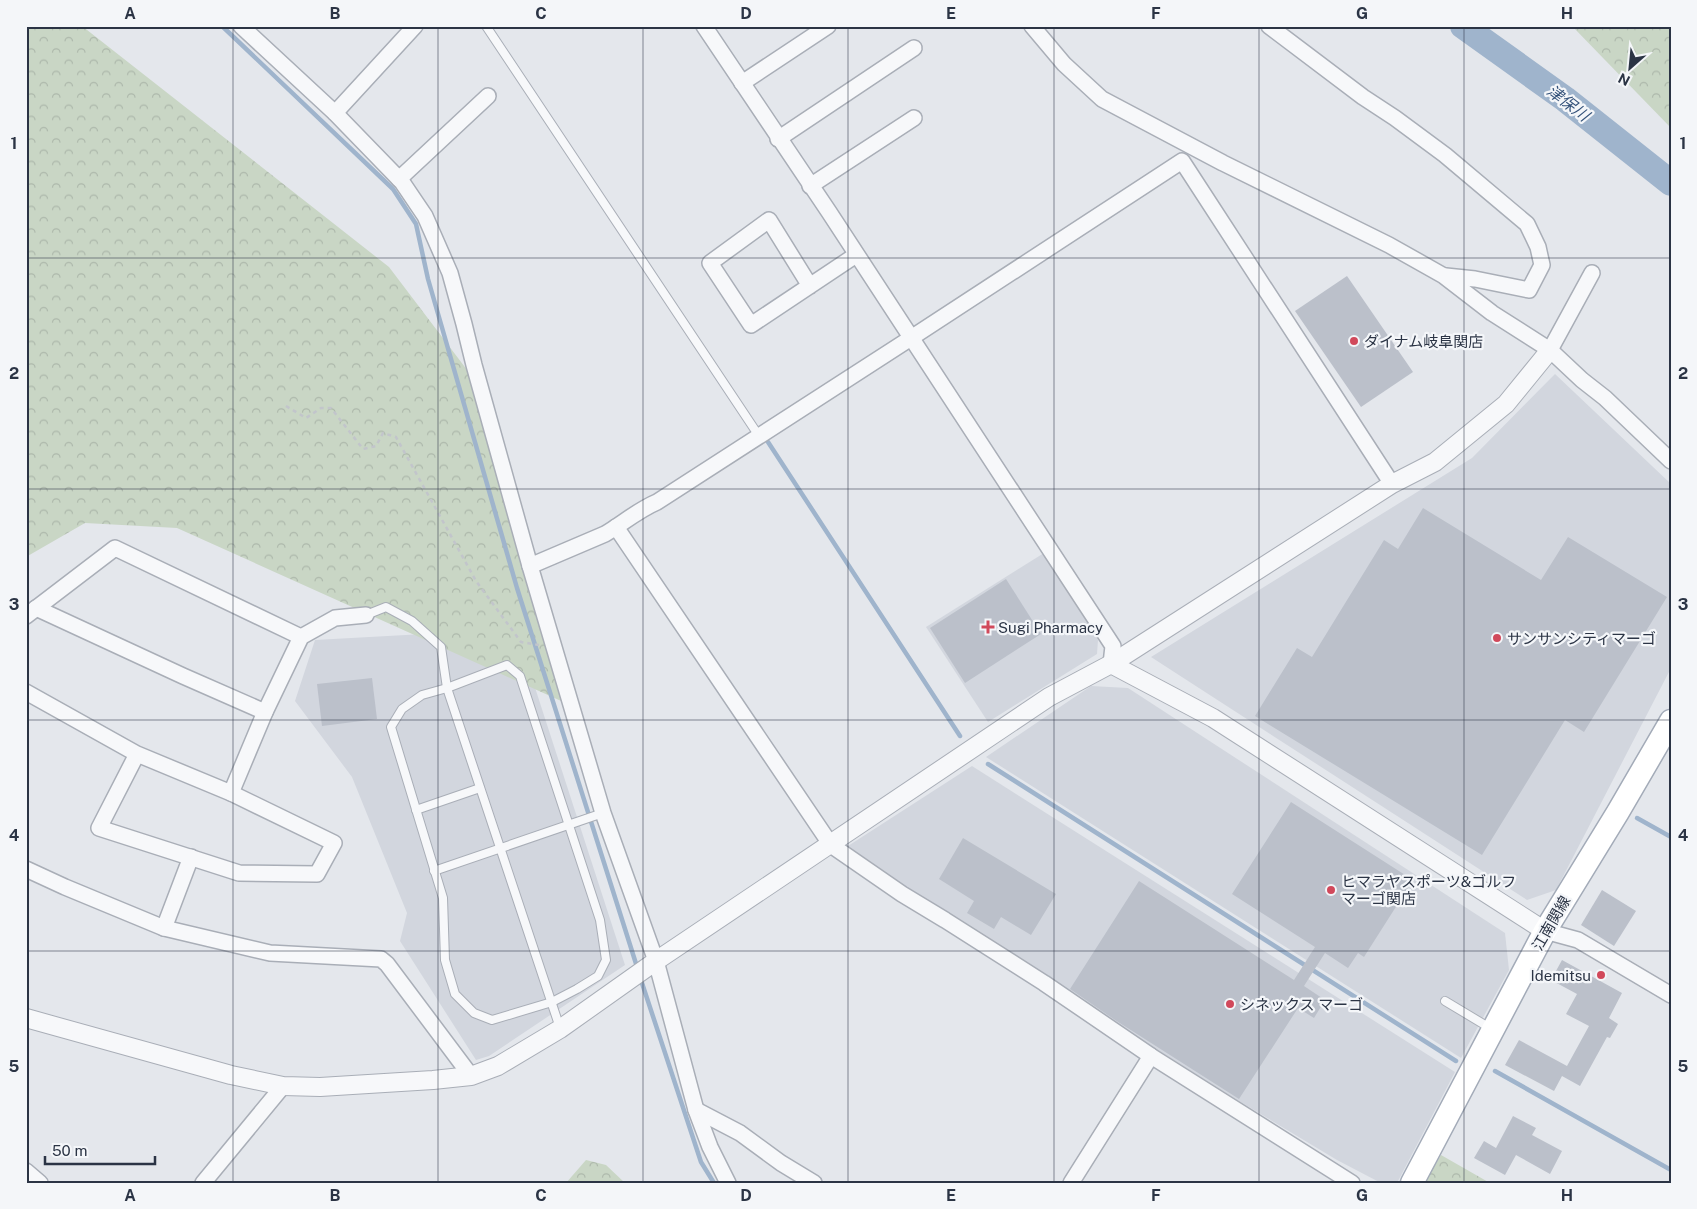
<svg xmlns="http://www.w3.org/2000/svg" width="1697" height="1209" font-family="'Public Sans','Noto Sans JP',sans-serif">
	<defs>
		<pattern id="forest-crowns" width="20" height="18" patternUnits="userSpaceOnUse" patternTransform="scale(1.25)"><rect width="20" height="18" fill="#c9d6c5"/><path d="M2 6a3 3 0 1 1 6 0M12 15a3 3 0 1 1 6 0" fill="none" stroke="#adb8ab"/></pattern>
	</defs>
	<rect width="100%" height="100%" fill="#e4e7ec"/>
	<g fill="#d2d6de">
		<polygon points="1555,374 1671,484 1671,668 1556,890 1527,900 1151,657 1472,458"/>
		<polygon points="1044,553 1098,640 1097,654 988,722 926,627"/>
		<polygon points="516,629 625,965 489,1056 476,1060 400,941 407,913 352,777 295,701 315,640"/>
		<polygon points="1091,686 1128,688 1505,933 1509,970 1461,1058 986,757"/>
		<polygon points="972,766 1455,1072 1397,1183 1381,1183 1337,1160 1239,1101 915,898 852,856 848,846"/>
	</g>
	<g fill="url(#forest-crowns)">
		<polygon points="26,26 82,26 389,267 480,387 570,705 177,528 85,523 26,557"/>
		<polygon points="1572,26 1671,26 1671,128"/>
		<polygon points="1441,1155 1490,1183 1424,1183"/>
		<polygon points="586,1160 606,1165 625,1183 566,1183"/>
	</g>
	<g fill="none" stroke-linecap="round" stroke-linejoin="round">
		<g stroke="#9fb4cc" stroke-width="4.5">
			<polyline points="222,26 393,189 416,224 428,279 517,588 638,970"/>
			<polyline points="768,442 960,736"/>
			<polyline points="988,764 1456,1061"/>
			<polyline points="1637,818 1671,837"/>
			<polyline points="640,977 701,1162 714,1183"/>
			<polyline points="1495,1071 1671,1170"/>
		</g>
		<polyline stroke="#9fb4cc" stroke-width="26" points="1463,26 1565,99 1671,183"/>
	</g>
	<g fill="#bbc0ca">
		<polygon points="1347,276 1413,372 1361,407 1295,311"/>
		<polygon points="1423,508 1541,580 1568,537 1667,597 1584,732 1565,720 1482,855 1255,716 1297,648 1312,657 1384,540 1398,549"/>
		<polygon points="1006,579 1041,634 965,683 930,628"/>
		<polygon points="372,678 377,719 322,726 317,684"/>
		<polygon points="1291,802 1413,880 1364,957 1358,953 1348,968 1325,953 1304,986 1325,1000 1314,1018 1298,1008 1239,1099 1115,1020 1070,989 1139,881 1294,980 1315,947 1232,894"/>
		<polygon points="963,838 1056,894 1031,935 1001,917 994,929 967,913 974,901 939,879"/>
		<polygon points="1602,890 1636,911 1614,946 1581,925"/>
		<polygon points="1562,960 1622,993 1609,1018 1618,1024 1610,1038 1607,1037 1580,1086 1562,1076 1554,1091 1505,1065 1519,1040 1567,1066 1589,1026 1566,1014 1577,994 1551,980"/>
		<polygon points="1513,1116 1536,1128 1532,1135 1562,1151 1550,1174 1516,1155 1505,1175 1474,1158 1484,1141 1496,1148"/>
	</g>
	<g fill="none" stroke-linecap="round" stroke-linejoin="round">
		<defs>
			<g id="service">
				<polyline points="486,26 759,436"/>
				<polyline points="366,615 386,607 412,621 441,647 447,688 560,1028"/>
				<polygon points="507,665 520,676 600,920 606,960 598,976 577,989 552,1002 492,1020 474,1013 455,994 445,960 443,898 391,727 402,709 422,695 447,688"/>
				<polyline points="416,810 480,788"/>
				<polyline points="434,871 603,813"/>
				<polyline points="1445,1001 1490,1028"/>
			</g>
			<g id="minor">
				<polyline points="241,26 335,113 402,182 425,216 450,273 464,324 474,365 530,566 603,813 656,961 696,1110 710,1147 728,1183"/>
				<polyline points="704,26 829,212 1113,646 1111,664"/>
				<polyline points="1032,26 1064,64 1102,99 1223,163 1389,245 1444,276 1492,313 1550,350 1582,380 1605,398 1671,461"/>
				<polyline points="1269,26 1363,97 1395,118 1445,155 1527,224 1538,247 1542,265 1529,290 1475,279 1446,276"/>
				<polyline points="742,83 828,26"/>
				<polyline points="335,113 415,26"/>
				<polyline points="778,139 914,48"/>
				<polyline points="399,179 488,96"/>
				<polyline points="810,186 914,118"/>
				<polyline points="810,286 769,220 710,263 751,325 856,255"/>
				<polyline points="1550,350 1592,273"/>
				<polyline points="616,527 831,845 902,894 945,920 1044,983 1151,1056 1352,1183"/>
				<path d="M530,566l75,-32c17,-10 33,-24 52,-32l254,-164 271,-177 210,323"/>
				<polyline points="36,608 183,676 265,712"/>
				<polyline points="26,616 115,548 301,637"/>
				<polyline points="26,692 137,754 231,793 334,843 317,874 239,873 99,828 137,754"/>
				<polyline points="231,793 265,712 301,637 335,618 366,615"/>
				<polyline points="26,869 65,887 164,928 270,953 381,959 387,964 471,1076"/>
				<polyline points="164,928 191,857"/>
				<polyline points="1545,931 1578,940 1671,995"/>
				<polyline points="696,1110 740,1133 781,1163 814,1183"/>
				<polyline points="26,1171 40,1183"/>
				<polyline points="203,1183 283,1086"/>
				<polyline points="1071,1183 1151,1056"/>
			</g>
			<g id="tertiary">
				<polyline points="1111,664 1213,718 1545,931"/>
				<polyline points="26,1018 231,1075 283,1086 320,1087 433,1080 471,1076 498,1066 560,1029 656,961 1049,697 1111,664 1392,484 1435,462 1506,404 1550,350"/>
			</g>
			<polyline id="primary" points="1412,1183 1545,931 1618,812 1671,721"/>
		</defs>
		<use href="#service" stroke="#a9aeb7" stroke-width="10"/>
		<use href="#minor" stroke="#a9aeb7" stroke-width="18"/>
		<use href="#tertiary" stroke="#a9aeb7" stroke-width="20"/>
		<use href="#primary" stroke="#a3abb8" stroke-width="25"/>
		<polyline stroke="#c2c5cb" stroke-width="2.5" stroke-dasharray="4 4" stroke-linecap="butt" points="286,406 306,418 321,408 331,408 363,449 376,446 383,433 396,437 476,581 521,642 539,645"/>
		<use href="#service" stroke="#f7f8fa" stroke-width="8"/>
		<use href="#minor" stroke="#f7f8fa" stroke-width="15"/>
		<use href="#tertiary" stroke="#f7f8fa" stroke-width="18"/>
		<use href="#primary" stroke="#fff" stroke-width="22"/>
	</g>
	<path fill="none" stroke="#2b3445" stroke-width="1" stroke-opacity="0.55" d="M233,26v1157M438,26v1157M643,26v1157M848,26v1157M1054,26v1157M1259,26v1157M1464,26v1157M26,258h1645M26,489h1645M26,720h1645M26,951h1645"/>
	<g fill="#d1495b" stroke="#f4f6f9" stroke-width="2">
		<circle cx="1354" cy="341" r="5"/>
		<path d="M985.5 619.5h5v5h5v5h-5v5h-5v-5h-5v-5h5z"/>
		<circle cx="1497" cy="638" r="5"/>
		<circle cx="1331" cy="890" r="5"/>
		<circle cx="1601" cy="975" r="5"/>
		<circle cx="1230" cy="1004" r="5"/>
	</g>
	<g text-anchor="middle" dominant-baseline="central" stroke-width="4.5" stroke-linejoin="round" paint-order="stroke">
		<g font-size="15" fill="#2b3445" stroke="#f4f6f9" text-anchor="start">
			<text x="1364" y="341">ダイナム岐阜関店</text>
			<text x="998" y="627">Sugi Pharmacy</text>
			<text x="1507" y="638">サンサンシティマーゴ</text>
			<text x="1341" y="881">ヒマラヤスポーツ&amp;ゴルフ<tspan x="1341" dy="17">マーゴ関店</tspan></text>
			<text x="1591" y="975" text-anchor="end">Idemitsu</text>
			<text x="1240" y="1004">シネックス マーゴ</text>
		</g>
		<g font-size="15" fill="#2b3445" stroke="#f4f6f9">
			<text transform="translate(1551 923) rotate(-60)">江南関線</text>
		</g>
		<g font-size="16" font-style="italic" fill="#34527a" stroke="#f4f6f9">
			<text transform="translate(1568 103) rotate(37)">津保川</text>
		</g>
	</g>
	<rect width="1697" height="1209" fill="none" stroke="#f4f6f9" stroke-width="55"/>
	<g transform="translate(1630 68) rotate(207)" stroke="#f4f6f9" stroke-width="4" paint-order="stroke">
	<path d="M0-4L9 19L0 12L-9 19Z" fill="#2b3445"/>
	<text y="-8" font-size="14" font-weight="bold" text-anchor="middle" fill="#2b3445">N</text>
	</g>
	<path d="M45 1156v8h110v-8" fill="none" stroke="#2b3445" stroke-width="2.5"/>
	<text x="52" y="1156" font-size="15" fill="#2b3445" stroke="#f4f6f9" stroke-width="4" paint-order="stroke">50 m</text>
	<rect x="28" y="28" width="1642" height="1154" fill="none" stroke="#2b3445" stroke-width="2"/>
	<g font-size="16" text-anchor="middle" font-weight="bold" fill="#2b3445">
		<text x="130" y="19">A</text>
		<text x="335" y="19">B</text>
		<text x="541" y="19">C</text>
		<text x="746" y="19">D</text>
		<text x="951" y="19">E</text>
		<text x="1156" y="19">F</text>
		<text x="1362" y="19">G</text>
		<text x="1567" y="19">H</text>
		<text x="14" y="149">1</text>
		<text x="1683" y="149">1</text>
		<text x="14" y="379">2</text>
		<text x="1683" y="379">2</text>
		<text x="14" y="610">3</text>
		<text x="1683" y="610">3</text>
		<text x="14" y="841">4</text>
		<text x="1683" y="841">4</text>
		<text x="14" y="1072">5</text>
		<text x="1683" y="1072">5</text>
		<text x="130" y="1201">A</text>
		<text x="335" y="1201">B</text>
		<text x="541" y="1201">C</text>
		<text x="746" y="1201">D</text>
		<text x="951" y="1201">E</text>
		<text x="1156" y="1201">F</text>
		<text x="1362" y="1201">G</text>
		<text x="1567" y="1201">H</text>
	</g>
</svg>
